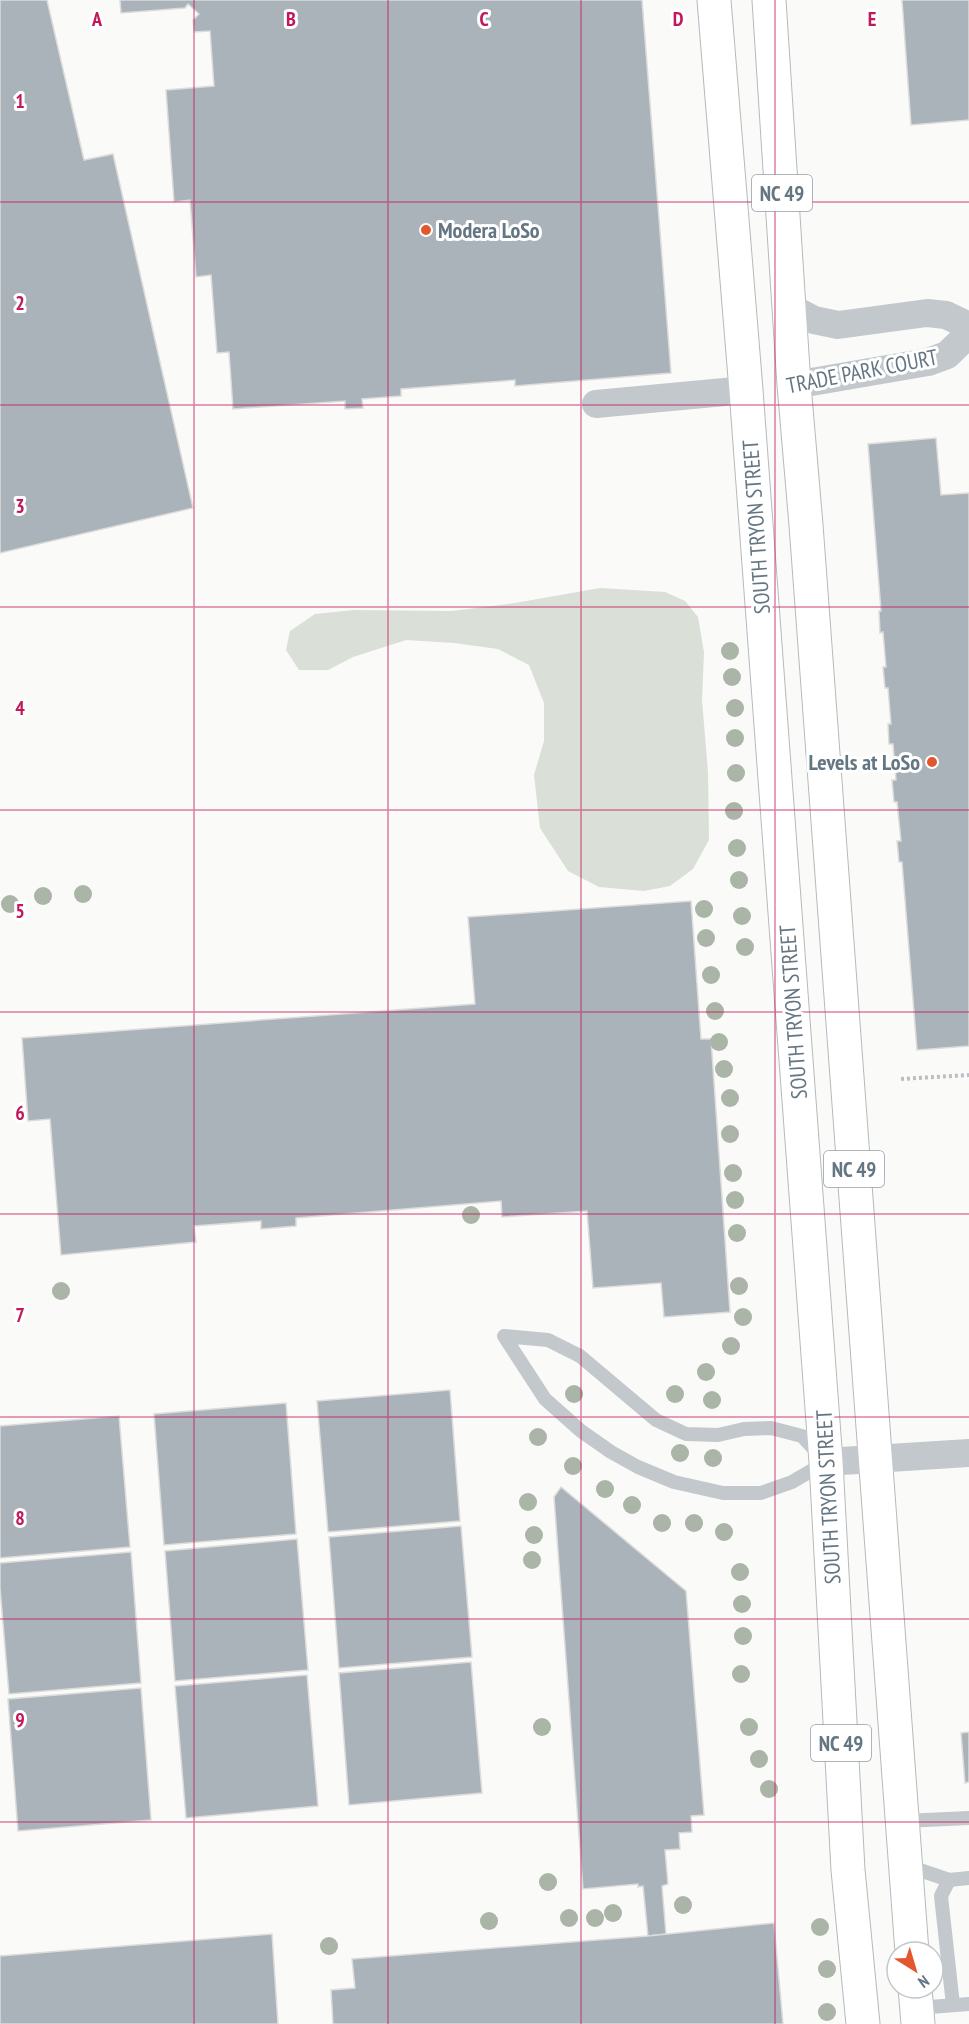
<svg xmlns="http://www.w3.org/2000/svg" width="969" height="2024" font-family="'PT Sans Narrow',sans-serif">
	<rect width="100%" height="100%" fill="#fafaf8"/>
	<polygon fill="#dadfd7" points="600,588 665,592 685,601 698,617 704,652 702,700 708,772 709,840 693,869 670,886 644,891 599,887 568,871 540,828 534,775 544,741 544,703 529,665 498,649 454,643 406,640 353,657 328,670 299,670 286,650 290,631 315,614 354,610 452,611 515,603"/>
	<g fill="#aab3b9" stroke="#dcdcda" stroke-width="1.5">
		<polygon points="0,0 47,0 84,160 113,154 193,508 0,553"/>
		<polygon points="120,0 642,0 671,373 515,386 515,380 401,389 401,396 362,399 363,408 345,409 345,401 233,409 229,352 217,353 211,275 196,277 190,200 174,202 166,90 214,86 210,31 194,32 193,20 199,14 188,4 185,8 121,13"/>
		<polygon points="902,0 969,0 969,120 911,125"/>
		<polygon points="936,438 941,495 969,493 969,1046 917,1050 902,862 899,862 897,841 901,841 897,802 894,802 892,780 896,780 893,744 889,744 888,724 891,724 888,688 885,688 883,667 886,667 883,632 880,633 879,611 881,611 868,444"/>
		<polygon points="691,901 701,1039 711,1039 730,1312 664,1317 661,1283 593,1288 587,1211 502,1217 501,1201 296,1218 296,1226 261,1229 261,1221 194,1226 196,1242 61,1255 50,1119 28,1121 22,1038 475,1004 468,917"/>
		<polygon points="450,1390 460,1521 328,1532 317,1401"/>
		<polygon points="286,1403 296,1534 164,1545 154,1414"/>
		<polygon points="119,1416 130,1547 0,1558 0,1426"/>
		<polygon points="561,1487 686,1591 704,1815 691,1816 692,1832 679,1833 680,1849 665,1850 668,1884 662,1886 666,1934 648,1936 643,1886 638,1887 638,1884 583,1889 554,1497"/>
		<polygon points="461,1526 472,1657 339,1668 329,1537"/>
		<polygon points="297,1539 308,1670 175,1681 165,1551"/>
		<polygon points="131,1552 141,1683 9,1694 0,1588 0,1563"/>
		<polygon points="471,1662 482,1793 349,1805 339,1673"/>
		<polygon points="307,1675 318,1806 186,1818 175,1686"/>
		<polygon points="141,1688 151,1820 18,1831 8,1699"/>
		<polygon points="969,1732 969,1782 965,1783 961,1733"/>
		<polygon points="774,1923 783,2024 333,2024 331,1990 355,1988 352,1959 648,1936"/>
		<polygon points="272,1934 278,2024 0,2024 0,1956"/>
	</g>
	<g fill="none" stroke-linecap="round" stroke-linejoin="round">
		<defs>
			<g id="primary">
				<polyline points="714,0 746,390 826,1462 848,1870 863,2024"/>
				<polyline points="769,0 794,385 806,525 912,1952"/>
				<polyline points="915,1988 918,2024"/>
			</g>
		</defs>
		<use href="#primary" stroke="#b5babe" stroke-width="35"/>
		<polyline stroke="#bbbfc2" stroke-width="4" stroke-dasharray="3 3" stroke-linecap="butt" points="901,1079 969,1075"/>
		<g stroke="#c3c8cc" stroke-width="14">
			<polygon points="504,1336 548,1340 580,1356 656,1420 686,1434 718,1435 744,1429 771,1428 802,1436 826,1462 792,1482 761,1493 723,1493 674,1482 638,1467 611,1452 581,1431 545,1399"/>
			<polyline points="903,1821 969,1818"/>
			<polyline points="905,1865 949,1880 969,1878"/>
			<polyline points="949,1880 941,1896 953,2005"/>
			<polyline points="917,2008 969,2004"/>
		</g>
		<g stroke="#c3c8cc" stroke-width="28">
			<polyline points="789,307 814,320 838,325 927,313 946,315 969,326"/>
			<polyline points="794,385 928,362 947,355 969,334"/>
			<polyline points="596,404 746,390"/>
			<polyline points="826,1462 969,1453"/>
		</g>
		<use href="#primary" stroke="#fff" stroke-width="33"/>
	</g>
	<g fill="#aab4a7">
		<circle cx="730" cy="651" r="9"/>
		<circle cx="732" cy="677" r="9"/>
		<circle cx="735" cy="708" r="9"/>
		<circle cx="735" cy="738" r="9"/>
		<circle cx="736" cy="773" r="9"/>
		<circle cx="734" cy="811" r="9"/>
		<circle cx="737" cy="848" r="9"/>
		<circle cx="739" cy="880" r="9"/>
		<circle cx="83" cy="894" r="9"/>
		<circle cx="43" cy="896" r="9"/>
		<circle cx="10" cy="904" r="9"/>
		<circle cx="704" cy="909" r="9"/>
		<circle cx="742" cy="916" r="9"/>
		<circle cx="706" cy="938" r="9"/>
		<circle cx="745" cy="947" r="9"/>
		<circle cx="711" cy="975" r="9"/>
		<circle cx="715" cy="1011" r="9"/>
		<circle cx="719" cy="1042" r="9"/>
		<circle cx="724" cy="1069" r="9"/>
		<circle cx="730" cy="1098" r="9"/>
		<circle cx="730" cy="1134" r="9"/>
		<circle cx="733" cy="1173" r="9"/>
		<circle cx="735" cy="1200" r="9"/>
		<circle cx="471" cy="1215" r="9"/>
		<circle cx="737" cy="1233" r="9"/>
		<circle cx="739" cy="1286" r="9"/>
		<circle cx="61" cy="1291" r="9"/>
		<circle cx="743" cy="1317" r="9"/>
		<circle cx="731" cy="1346" r="9"/>
		<circle cx="706" cy="1372" r="9"/>
		<circle cx="574" cy="1394" r="9"/>
		<circle cx="675" cy="1394" r="9"/>
		<circle cx="712" cy="1400" r="9"/>
		<circle cx="538" cy="1437" r="9"/>
		<circle cx="680" cy="1453" r="9"/>
		<circle cx="713" cy="1458" r="9"/>
		<circle cx="573" cy="1466" r="9"/>
		<circle cx="605" cy="1489" r="9"/>
		<circle cx="528" cy="1502" r="9"/>
		<circle cx="632" cy="1505" r="9"/>
		<circle cx="662" cy="1523" r="9"/>
		<circle cx="694" cy="1523" r="9"/>
		<circle cx="724" cy="1532" r="9"/>
		<circle cx="534" cy="1535" r="9"/>
		<circle cx="532" cy="1560" r="9"/>
		<circle cx="740" cy="1572" r="9"/>
		<circle cx="742" cy="1604" r="9"/>
		<circle cx="743" cy="1636" r="9"/>
		<circle cx="741" cy="1674" r="9"/>
		<circle cx="542" cy="1727" r="9"/>
		<circle cx="749" cy="1727" r="9"/>
		<circle cx="759" cy="1759" r="9"/>
		<circle cx="769" cy="1789" r="9"/>
		<circle cx="548" cy="1882" r="9"/>
		<circle cx="683" cy="1905" r="9"/>
		<circle cx="613" cy="1913" r="9"/>
		<circle cx="569" cy="1918" r="9"/>
		<circle cx="595" cy="1918" r="9"/>
		<circle cx="489" cy="1921" r="9"/>
		<circle cx="820" cy="1927" r="9"/>
		<circle cx="329" cy="1946" r="9"/>
		<circle cx="827" cy="1969" r="9"/>
		<circle cx="827" cy="2012" r="9"/>
	</g>
	<path fill="none" stroke="#c2185b" stroke-width="1.5" stroke-opacity="0.55" d="M194,0v2024M388,0v2024M581,0v2024M775,0v2024M0,202h969M0,405h969M0,607h969M0,810h969M0,1012h969M0,1214h969M0,1417h969M0,1619h969M0,1822h969"/>
	<g fill="#e4572e" stroke="#fff" stroke-width="2">
		<circle cx="426" cy="230" r="6"/>
		<circle cx="932" cy="762" r="6"/>
	</g>
	<g text-anchor="middle" dominant-baseline="central" stroke-width="6" stroke-linejoin="round" paint-order="stroke">
		<g fill="#fff" stroke="#939fa8" stroke-width="1.5">
			<rect x="752" y="175" width="60" height="36" rx="4.5"/>
			<rect x="824" y="1151" width="60" height="36" rx="4.5"/>
			<rect x="811" y="1725" width="60" height="36" rx="4.5"/>
		</g>
		<g font-size="21" font-weight="bold" fill="#657683">
			<text x="782" y="193">NC 49</text>
			<text x="854" y="1169">NC 49</text>
			<text x="841" y="1743">NC 49</text>
		</g>
		<g font-size="22" font-weight="bold" fill="#657683" stroke="#fff" text-anchor="start">
			<text x="438" y="230">Modera LoSo</text>
			<text x="920" y="762" text-anchor="end">Levels at LoSo</text>
		</g>
		<g font-size="22" fill="#657683" stroke="#fff">
			<text transform="translate(862 371) rotate(-11)">TRADE PARK COURT</text>
			<text transform="translate(756 527) rotate(-94)">SOUTH TRYON STREET</text>
			<text transform="translate(793 1012) rotate(-94)">SOUTH TRYON STREET</text>
			<text transform="translate(828 1497) rotate(-93)">SOUTH TRYON STREET</text>
		</g>
	</g>
	<g font-size="20" text-anchor="middle" font-weight="bold" fill="#c2185b" stroke="#fff" stroke-width="6" stroke-linejoin="round" paint-order="stroke">
		<text x="97" y="26">A</text>
		<text x="291" y="26">B</text>
		<text x="484" y="26">C</text>
		<text x="678" y="26">D</text>
		<text x="872" y="26">E</text>
		<text x="20" y="108">1</text>
		<text x="20" y="310">2</text>
		<text x="20" y="513">3</text>
		<text x="20" y="715">4</text>
		<text x="20" y="918">5</text>
		<text x="20" y="1120">6</text>
		<text x="20" y="1322">7</text>
		<text x="20" y="1525">8</text>
		<text x="20" y="1727">9</text>
	</g>
	<g transform="translate(915 1970) rotate(143)"><circle r="28" fill="#ffffff" stroke="#c1c8cd" stroke-width="1.5"/>
	<path d="M0-4.5L10 22L0 15L-10 22Z" fill="#e4572e"/>
	<text y="-9" font-size="16" font-weight="bold" text-anchor="middle" fill="#657683">N</text>
	</g>
</svg>
